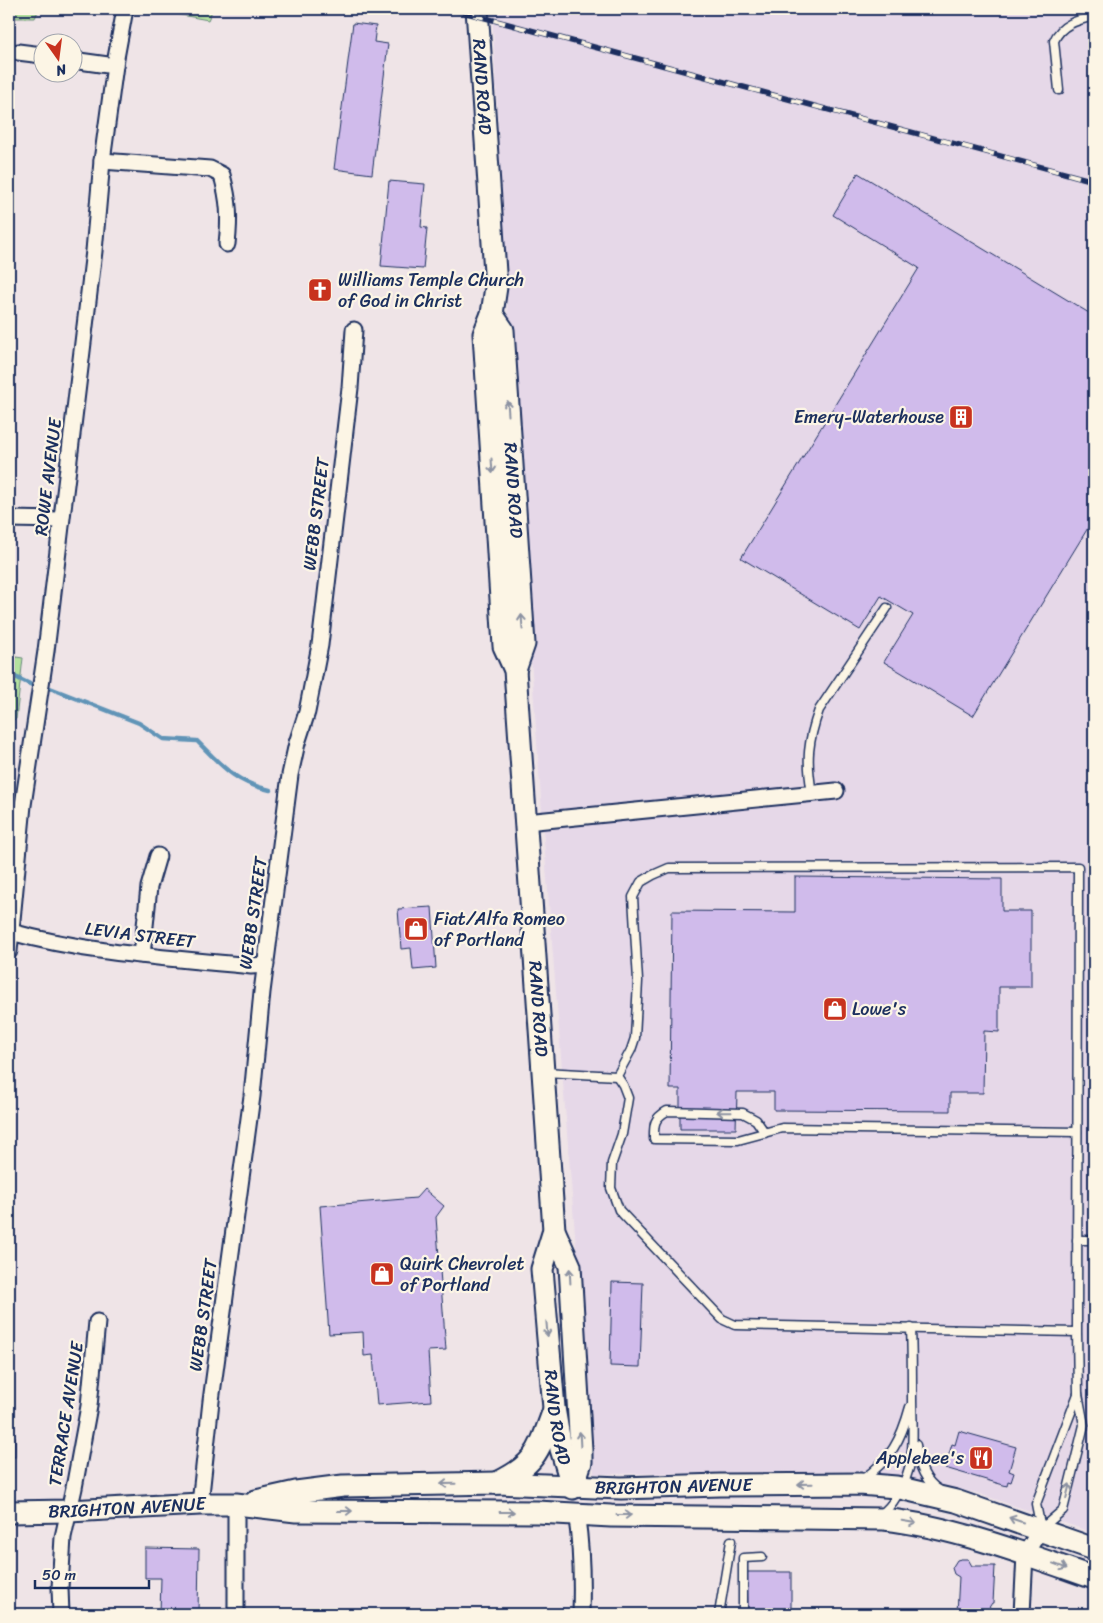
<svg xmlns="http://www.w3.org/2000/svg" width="1103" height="1623" font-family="Sriracha,sans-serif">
	<rect width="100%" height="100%" fill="#efe4e7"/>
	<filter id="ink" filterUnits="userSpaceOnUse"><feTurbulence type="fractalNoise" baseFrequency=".02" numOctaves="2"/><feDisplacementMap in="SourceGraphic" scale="10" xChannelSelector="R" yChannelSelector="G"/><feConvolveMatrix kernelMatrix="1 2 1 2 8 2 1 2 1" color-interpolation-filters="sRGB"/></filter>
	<g filter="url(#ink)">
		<polygon fill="#e6d8e8" points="492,9 1094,9 1094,1533 977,1493 859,1471 594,1474 544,841 511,378"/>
		<g fill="#b4e19f" stroke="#68887e">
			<polygon points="9,9 39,9 35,18 9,18"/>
			<polygon points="149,9 213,9 208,20"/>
			<polygon points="9,656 23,658 16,719 13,720 13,747 9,747"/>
		</g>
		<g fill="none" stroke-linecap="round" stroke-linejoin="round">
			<g stroke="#6194b7" stroke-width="4.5">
				<polyline points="9,674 32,685"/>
				<path d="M50,688l89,35 24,16 34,2c24,24 38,42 73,49"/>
			</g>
		</g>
		<g fill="#d0bbeb" stroke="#1b2f5e">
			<polygon points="353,23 376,26 374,42 388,44 372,174 334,169"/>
			<polygon points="858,173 1094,316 1094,518 973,716 884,662 913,615 881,596 860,630 741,558 919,268 833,215"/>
			<polygon points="389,181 425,184 421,227 427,228 423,269 381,266"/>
			<polygon points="795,877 1002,879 1002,911 1031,911 1031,987 999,987 999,1032 984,1031 983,1093 950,1093 950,1111 774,1110 774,1092 737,1092 736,1129 680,1129 680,1089 670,1089 672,911 795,912"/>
			<polygon points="432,907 436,968 413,970 411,948 401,949 398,909"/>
			<polygon points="1094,1138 1094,1218 1093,1218"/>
			<polygon points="424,1189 444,1206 436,1217 446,1350 428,1351 431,1401 377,1405 373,1355 364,1356 363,1332 329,1334 320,1206 416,1198"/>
			<polygon points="612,1282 643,1283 640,1367 610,1366"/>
			<polygon points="959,1431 1016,1447 1009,1471 1014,1473 1011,1482 1008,1481 1007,1486 945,1468 952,1444 955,1445"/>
			<rect x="9" y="1437" width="6" height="20"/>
			<polygon points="145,1548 199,1549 198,1614 160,1614 161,1578 145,1578"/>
			<polygon points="961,1559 968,1559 972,1566 995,1566 993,1603 992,1603 988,1609 982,1612 982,1614 957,1613 959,1577 954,1574 952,1568 957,1560"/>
			<polygon points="747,1572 791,1572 791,1614 748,1614"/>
		</g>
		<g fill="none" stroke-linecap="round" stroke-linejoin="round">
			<defs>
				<g id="service">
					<path d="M1059,90l-5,-49c7,-17 24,-21 40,-25"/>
					<path d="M812,793c-6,-33 -4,-52 7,-83l68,-102"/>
					<polyline points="544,1072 617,1076"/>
					<path d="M765,1133l-9,-13 -13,-7 -76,-2c-14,8 -13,14 -13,28l84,1 44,-12 295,4"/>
					<polyline points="1077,1240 1094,1240"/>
					<path d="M916,1445c2,17 8,36 23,45"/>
					<path d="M863,1479c28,-20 38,-39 47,-72"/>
					<path d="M881,1514c7,-5 11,-10 15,-17 22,-33 16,-63 16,-100 0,-23 0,-46 -1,-69"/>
					<polyline points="1042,1528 1063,1510 1084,1425 1078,1394 1077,1332 1078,867 669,868 653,875 641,882 633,897 638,981 635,1038 631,1050 617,1076 623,1085 628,1098 622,1134 612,1163 611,1188 619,1210 722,1319 735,1325 1077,1332"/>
					<polyline points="1041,1529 1036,1504 1078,1394"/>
					<polyline points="719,1614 731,1541"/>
					<polyline points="743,1614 743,1558 762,1557"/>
				</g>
				<g id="minor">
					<polyline points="18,52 42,55"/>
					<polyline points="72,60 115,66"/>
					<path d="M102,161l108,8 12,6c7,26 8,42 5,69"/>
					<polyline points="9,519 61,520"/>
					<polyline points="526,822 836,791"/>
					<path d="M11,932c79,22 160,26 240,34l15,-1"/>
					<polyline points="9,951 23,805 46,651 94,251 102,161 116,58 125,9"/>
					<polyline points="142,955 149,887 158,856"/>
					<polyline points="200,1504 211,1401 252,1096 262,992 290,775 297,743 307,712 320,645 350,388 354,330"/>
					<path d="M576,1513c6,34 6,67 5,101"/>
					<polyline points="61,1614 60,1588 63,1537 74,1488 89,1406 97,1322"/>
					<polyline points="236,1614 236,1504"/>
					<polyline points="1022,1614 1025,1554 1041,1529"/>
				</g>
				<g id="secondary">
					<path id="s1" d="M477,9l19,278 -4,27 -8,20 20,312 11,24 39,560 16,36 11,184v12l-8,24"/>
					<path id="s2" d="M492,314l11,16 21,314 -9,26"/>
					<path id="s3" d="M554,1230l-12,39 12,139 7,41 12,39"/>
					<path d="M497,1483c40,-19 42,-33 57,-73"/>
					<path id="s4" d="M256,1501l40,-9 47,-6 154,-3 124,5 99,-3 140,-1 36,3 60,14 138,48"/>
					<path id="s5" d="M9,1512l60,-1 131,-7h36l60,7 241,1 74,4 273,3c70,8 144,36 210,59"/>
				</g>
			</defs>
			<use href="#service" stroke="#1b2f5e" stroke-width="11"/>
			<use href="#minor" stroke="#1b2f5e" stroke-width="19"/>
			<use href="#secondary" stroke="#1b2f5e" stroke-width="25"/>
			<use href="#service" stroke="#fcf5e5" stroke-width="8"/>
			<use href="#minor" stroke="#fcf5e5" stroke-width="15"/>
			<use href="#secondary" stroke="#fcf5e5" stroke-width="21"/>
			<defs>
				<polyline id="rail" points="452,9 1094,181"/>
			</defs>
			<use href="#rail" stroke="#1b2f5e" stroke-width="5.5"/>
			<use href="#rail" stroke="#fcf5e5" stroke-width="4" stroke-dasharray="11" stroke-linecap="butt"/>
		</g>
		<defs><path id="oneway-shaft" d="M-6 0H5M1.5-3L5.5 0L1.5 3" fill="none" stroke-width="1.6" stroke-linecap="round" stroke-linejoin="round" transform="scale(1.25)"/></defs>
		<g stroke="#8c92a2">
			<use href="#oneway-shaft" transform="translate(508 408) rotate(-94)"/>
			<use href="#oneway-shaft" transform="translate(492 466) rotate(86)"/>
			<use href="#oneway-shaft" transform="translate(522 622) rotate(-94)"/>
			<use href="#oneway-shaft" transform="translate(724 1112) rotate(-179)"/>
			<use href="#oneway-shaft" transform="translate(570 1276) rotate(-93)"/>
			<use href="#oneway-shaft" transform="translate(547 1329) rotate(85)"/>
			<use href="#oneway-shaft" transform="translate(580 1439) rotate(-93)"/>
			<use href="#oneway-shaft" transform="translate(448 1484) rotate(179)"/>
			<use href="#oneway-shaft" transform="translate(805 1484) rotate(179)"/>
			<use href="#oneway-shaft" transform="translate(1068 1491) rotate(-76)"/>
			<use href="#oneway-shaft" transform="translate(345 1511)"/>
			<use href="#oneway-shaft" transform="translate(507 1512)"/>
			<use href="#oneway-shaft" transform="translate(624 1515)"/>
			<use href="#oneway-shaft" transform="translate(1016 1520) rotate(-161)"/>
			<use href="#oneway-shaft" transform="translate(909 1522) rotate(10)"/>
			<use href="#oneway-shaft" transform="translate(1060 1566) rotate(20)"/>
		</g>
	</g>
	<defs>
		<symbol id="church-square" viewBox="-11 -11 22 22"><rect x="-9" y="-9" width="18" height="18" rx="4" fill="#c8321e" stroke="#fcf5e5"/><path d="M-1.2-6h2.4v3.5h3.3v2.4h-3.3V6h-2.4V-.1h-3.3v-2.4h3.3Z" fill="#fff"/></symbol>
		<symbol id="building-square" viewBox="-11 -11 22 22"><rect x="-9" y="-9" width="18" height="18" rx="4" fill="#c8321e" stroke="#fcf5e5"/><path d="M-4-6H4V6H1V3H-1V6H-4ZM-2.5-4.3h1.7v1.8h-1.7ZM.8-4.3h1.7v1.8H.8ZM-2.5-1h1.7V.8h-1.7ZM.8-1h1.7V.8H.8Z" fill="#fff"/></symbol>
		<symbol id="shop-square" viewBox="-11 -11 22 22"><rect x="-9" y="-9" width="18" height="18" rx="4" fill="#c8321e" stroke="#fcf5e5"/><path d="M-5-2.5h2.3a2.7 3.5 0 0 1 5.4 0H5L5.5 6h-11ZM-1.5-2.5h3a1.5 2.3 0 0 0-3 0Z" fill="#fff"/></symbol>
		<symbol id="restaurant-square" viewBox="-11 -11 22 22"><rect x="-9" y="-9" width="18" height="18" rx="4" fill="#c8321e" stroke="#fcf5e5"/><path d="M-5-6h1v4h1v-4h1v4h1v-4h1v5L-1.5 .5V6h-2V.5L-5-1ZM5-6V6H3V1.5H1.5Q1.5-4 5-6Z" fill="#fff"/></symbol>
	</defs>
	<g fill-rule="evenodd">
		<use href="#church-square" x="306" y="276" width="28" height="28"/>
		<use href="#building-square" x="947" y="403" width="28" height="28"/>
		<use href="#shop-square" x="402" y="915" width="28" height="28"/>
		<use href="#shop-square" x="821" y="995" width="28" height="28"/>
		<use href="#shop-square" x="368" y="1260" width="28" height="28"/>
		<use href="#restaurant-square" x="967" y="1444" width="28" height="28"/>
	</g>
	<g text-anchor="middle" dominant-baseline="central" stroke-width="4.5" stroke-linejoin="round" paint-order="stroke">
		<g font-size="18" fill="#1b2f5e" stroke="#fcf5e5">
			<text stroke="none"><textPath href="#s1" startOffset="78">RAND ROAD</textPath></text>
			<text transform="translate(48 477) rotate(-83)">ROWE AVENUE</text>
			<text stroke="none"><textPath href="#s2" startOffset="180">RAND ROAD</textPath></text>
			<text transform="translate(316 514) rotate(-83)">WEBB STREET</text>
			<text transform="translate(253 913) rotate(-82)">WEBB STREET</text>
			<text transform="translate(140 935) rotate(7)">LEVIA STREET</text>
			<text stroke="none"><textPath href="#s1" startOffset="1006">RAND ROAD</textPath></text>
			<text transform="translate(203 1315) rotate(-82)">WEBB STREET</text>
			<text transform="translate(66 1414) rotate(-81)">TERRACE AVENUE</text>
			<text stroke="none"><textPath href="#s3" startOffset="190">RAND ROAD</textPath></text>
			<text stroke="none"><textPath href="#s4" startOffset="419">BRIGHTON AVENUE</textPath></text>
			<text stroke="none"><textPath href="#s5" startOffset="118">BRIGHTON AVENUE</textPath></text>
		</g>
		<g font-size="18" fill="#1b2f5e" stroke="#fcf5e5" text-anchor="start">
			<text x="338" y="280">Williams Temple Church<tspan x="338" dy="21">of God in Christ</tspan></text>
			<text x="944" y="417" text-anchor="end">Emery-Waterhouse</text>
			<text x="434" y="919">Fiat/Alfa Romeo<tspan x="434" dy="21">of Portland</tspan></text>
			<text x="852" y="1009">Lowe's</text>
			<text x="400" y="1264">Quirk Chevrolet<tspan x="400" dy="21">of Portland</tspan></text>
			<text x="964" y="1458" text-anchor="end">Applebee's</text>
		</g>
	</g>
	<rect width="1103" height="1623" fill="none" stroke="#fcf5e5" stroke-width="30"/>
	<rect x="15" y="15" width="1073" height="1593" fill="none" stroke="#1b2f5e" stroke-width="2" filter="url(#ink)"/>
	<g transform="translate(58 58) rotate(166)"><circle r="24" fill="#fcf5e5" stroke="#a2a6af"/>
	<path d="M0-4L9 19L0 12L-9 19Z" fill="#c8321e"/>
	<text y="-8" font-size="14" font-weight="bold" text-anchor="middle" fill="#1b2f5e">N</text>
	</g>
	<path d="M35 1580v8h114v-8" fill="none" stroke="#1b2f5e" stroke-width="2.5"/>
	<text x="42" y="1580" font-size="15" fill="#1b2f5e" stroke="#fcf5e5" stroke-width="4" paint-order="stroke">50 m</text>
</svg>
